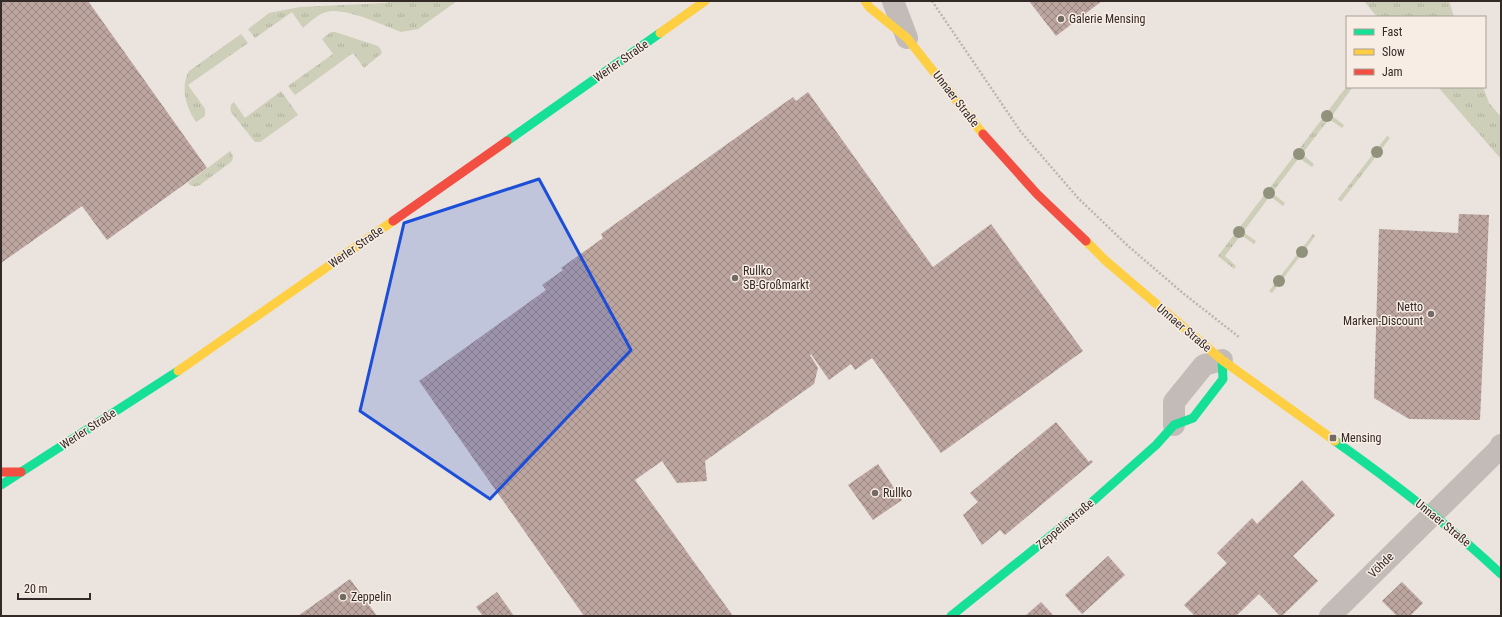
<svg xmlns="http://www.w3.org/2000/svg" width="1502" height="617" font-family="'Roboto Condensed',sans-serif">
	<defs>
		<pattern id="grass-tufts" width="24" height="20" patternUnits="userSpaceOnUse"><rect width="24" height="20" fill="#cdcfb8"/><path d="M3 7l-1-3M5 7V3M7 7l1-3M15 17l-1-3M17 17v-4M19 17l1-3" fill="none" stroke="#b0b29e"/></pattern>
		<pattern id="building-cross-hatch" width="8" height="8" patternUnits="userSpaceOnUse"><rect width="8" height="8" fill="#bda5a0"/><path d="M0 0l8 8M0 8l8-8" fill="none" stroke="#9a8682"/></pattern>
	</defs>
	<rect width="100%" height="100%" fill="#eae3de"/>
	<g fill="url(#grass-tufts)">
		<path d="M391,1h66l-39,28 -17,3c-17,-7 -51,-22 -69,-21 -11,0 -21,10 -29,17l-11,-16 -37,26 -7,-9 21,-16 31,-6 85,-4z"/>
		<polygon points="1364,1 1449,1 1454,17 1377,17"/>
		<polygon points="331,32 335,32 378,46 381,50 382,53 364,68 353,53 295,95 288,86 333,54 322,39"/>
		<path d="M241,34l7,9 -60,42 17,24v7l-9,6c-10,-16 -16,-33 -7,-51z"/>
		<polygon points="1347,86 1352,88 1332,116 1344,125 1342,128 1329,119 1302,154 1314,164 1312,167 1299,158 1272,193 1285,203 1283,206 1270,196 1243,232 1256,241 1254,244 1241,235 1225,256 1236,266 1234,269 1218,256"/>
		<polygon points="1438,87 1483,87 1489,103 1501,117 1501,159"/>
		<path d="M281,91l17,24 -38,27h-5l-24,-30c-1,-5 -1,-7 3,-10l11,16z"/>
		<polygon points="1387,136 1390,138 1341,202 1338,199"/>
		<path d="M230,151c3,4 4,7 1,11l-31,23c-5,2 -9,2 -12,-2z"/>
		<polygon points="1313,234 1315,236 1310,243 1272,293 1269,291"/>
	</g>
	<g fill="url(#building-cross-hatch)">
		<polygon points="1,1 88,1 207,168 107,240 82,206 1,263"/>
		<polygon points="1029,1 1102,1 1056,36"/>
		<polygon points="808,92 933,267 991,224 1083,351 941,453 872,358 855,370 851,364 829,380 811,354 810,355 818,368 814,384 705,461 707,481 677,483 662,461 635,480 733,616 584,616 419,381 546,290 542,285 563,270 561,268 603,238 601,234 793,97 796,101"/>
		<polygon points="1459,214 1489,215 1480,420 1409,419 1374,398 1379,229 1458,233"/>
		<polygon points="1056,422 1089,462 1091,460 1093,462 1005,535 1000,530 982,545 963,515 978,502 970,493"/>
		<polygon points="878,464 902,500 873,520 848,485"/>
		<polygon points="1302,480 1335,515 1293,556 1318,581 1282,616 1280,616 1259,594 1236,616 1195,616 1184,605 1227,563 1217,553 1252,518 1257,524"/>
		<polygon points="1108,556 1125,575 1082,614 1065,595"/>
		<polygon points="350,579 377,616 298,616"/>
		<polygon points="1402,582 1423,603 1410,616 1397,616 1382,601"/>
		<polygon points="497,592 514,616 483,616 476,607"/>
		<polygon points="1041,602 1054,616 1025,616"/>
	</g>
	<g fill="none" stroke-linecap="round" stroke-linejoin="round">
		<polyline stroke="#bcb4af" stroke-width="2.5" stroke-dasharray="2 2" stroke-linecap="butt" points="932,1 1021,132 1078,198 1127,245 1184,294 1239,337"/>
		<g stroke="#c3bbb7" stroke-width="22">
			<polyline points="893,1 907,38"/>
			<polyline points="1174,425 1174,402 1204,365 1222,360"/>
			<polyline points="1330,616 1500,448 1501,445"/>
		</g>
		<g stroke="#16e098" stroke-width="9">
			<polyline points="507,141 660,33"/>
			<path d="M1335,441c58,41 114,84 166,133"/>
			<polyline points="1,485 178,371"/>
			<polyline points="951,616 1084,509 1156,445 1174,425 1193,418 1223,379 1222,360"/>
		</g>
		<g stroke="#ffcf43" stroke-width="9">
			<polyline points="865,1 869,7 907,38 983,134"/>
			<polyline points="660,33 705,1"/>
			<polyline points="1086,241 1106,261 1222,360 1335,441"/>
			<polyline points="178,371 393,221"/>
		</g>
		<g stroke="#f24e42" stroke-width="9">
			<polyline points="983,134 1037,194 1086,241"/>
			<polyline points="393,221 507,141"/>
			<polyline points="1,472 21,472"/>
		</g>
	</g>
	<g fill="#90927c">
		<circle cx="1327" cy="116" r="6"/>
		<circle cx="1377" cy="152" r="6"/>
		<circle cx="1299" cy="154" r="6"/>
		<circle cx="1269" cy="193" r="6"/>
		<circle cx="1239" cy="232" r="6"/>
		<circle cx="1302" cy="252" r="6"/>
		<circle cx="1279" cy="281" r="6"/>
	</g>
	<path fill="#1d4ed8" fill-opacity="0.2" stroke="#1d4ed8" stroke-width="3" stroke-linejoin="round" d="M539,179l92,171 -141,149 -130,-88 44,-188z"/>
	<g fill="#736a66" stroke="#f8ede4" stroke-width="1.5">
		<circle cx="1061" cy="19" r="4"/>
		<circle cx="735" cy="278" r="4"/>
		<circle cx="1431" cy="314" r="4"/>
		<rect x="1329" y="434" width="8" height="8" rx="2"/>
		<circle cx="875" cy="493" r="4"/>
		<circle cx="343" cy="597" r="4"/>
	</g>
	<g text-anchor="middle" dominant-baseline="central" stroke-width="3" stroke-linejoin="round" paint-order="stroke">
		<g font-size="12" fill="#332926" stroke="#f8ede4" text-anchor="start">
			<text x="1069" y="19">Galerie Mensing</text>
			<text x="743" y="271">Rullko<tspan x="743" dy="14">SB-Großmarkt</tspan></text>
			<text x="1423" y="307" text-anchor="end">Netto<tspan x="1423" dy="14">Marken-Discount</tspan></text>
			<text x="1341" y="438">Mensing</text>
			<text x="883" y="493">Rullko</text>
			<text x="351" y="597">Zeppelin</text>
		</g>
		<g font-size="12" fill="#332926" stroke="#f8ede4">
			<text transform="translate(621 61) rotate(-35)">Werler Straße</text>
			<text transform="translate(956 99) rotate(52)">Unnaer Straße</text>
			<text transform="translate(356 247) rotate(-35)">Werler Straße</text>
			<text transform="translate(1184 328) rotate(40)">Unnaer Straße</text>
			<text transform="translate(88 429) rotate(-33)">Werler Straße</text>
			<text transform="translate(1443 523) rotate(39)">Unnaer Straße</text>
			<text transform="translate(1065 524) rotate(-40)">Zeppelinstraße</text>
			<text transform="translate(1381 565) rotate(-45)">Vöhde</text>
		</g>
	</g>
	<rect width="1502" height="617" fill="none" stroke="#332926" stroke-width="4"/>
	<rect x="1346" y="16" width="140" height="72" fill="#f8ede4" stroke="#a99f98"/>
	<rect x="1354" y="29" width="20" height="6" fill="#16e098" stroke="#a99f98"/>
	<text x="1382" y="36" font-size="12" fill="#332926">Fast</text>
	<rect x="1354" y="49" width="20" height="6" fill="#ffcf43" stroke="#a99f98"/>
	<text x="1382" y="56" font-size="12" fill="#332926">Slow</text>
	<rect x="1354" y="69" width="20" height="6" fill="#f24e42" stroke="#a99f98"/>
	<text x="1382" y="76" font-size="12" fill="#332926">Jam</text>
	<path d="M18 593v6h72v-6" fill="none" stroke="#332926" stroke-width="2"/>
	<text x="24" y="593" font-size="12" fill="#332926" stroke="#f8ede4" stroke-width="3" paint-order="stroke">20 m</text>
</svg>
